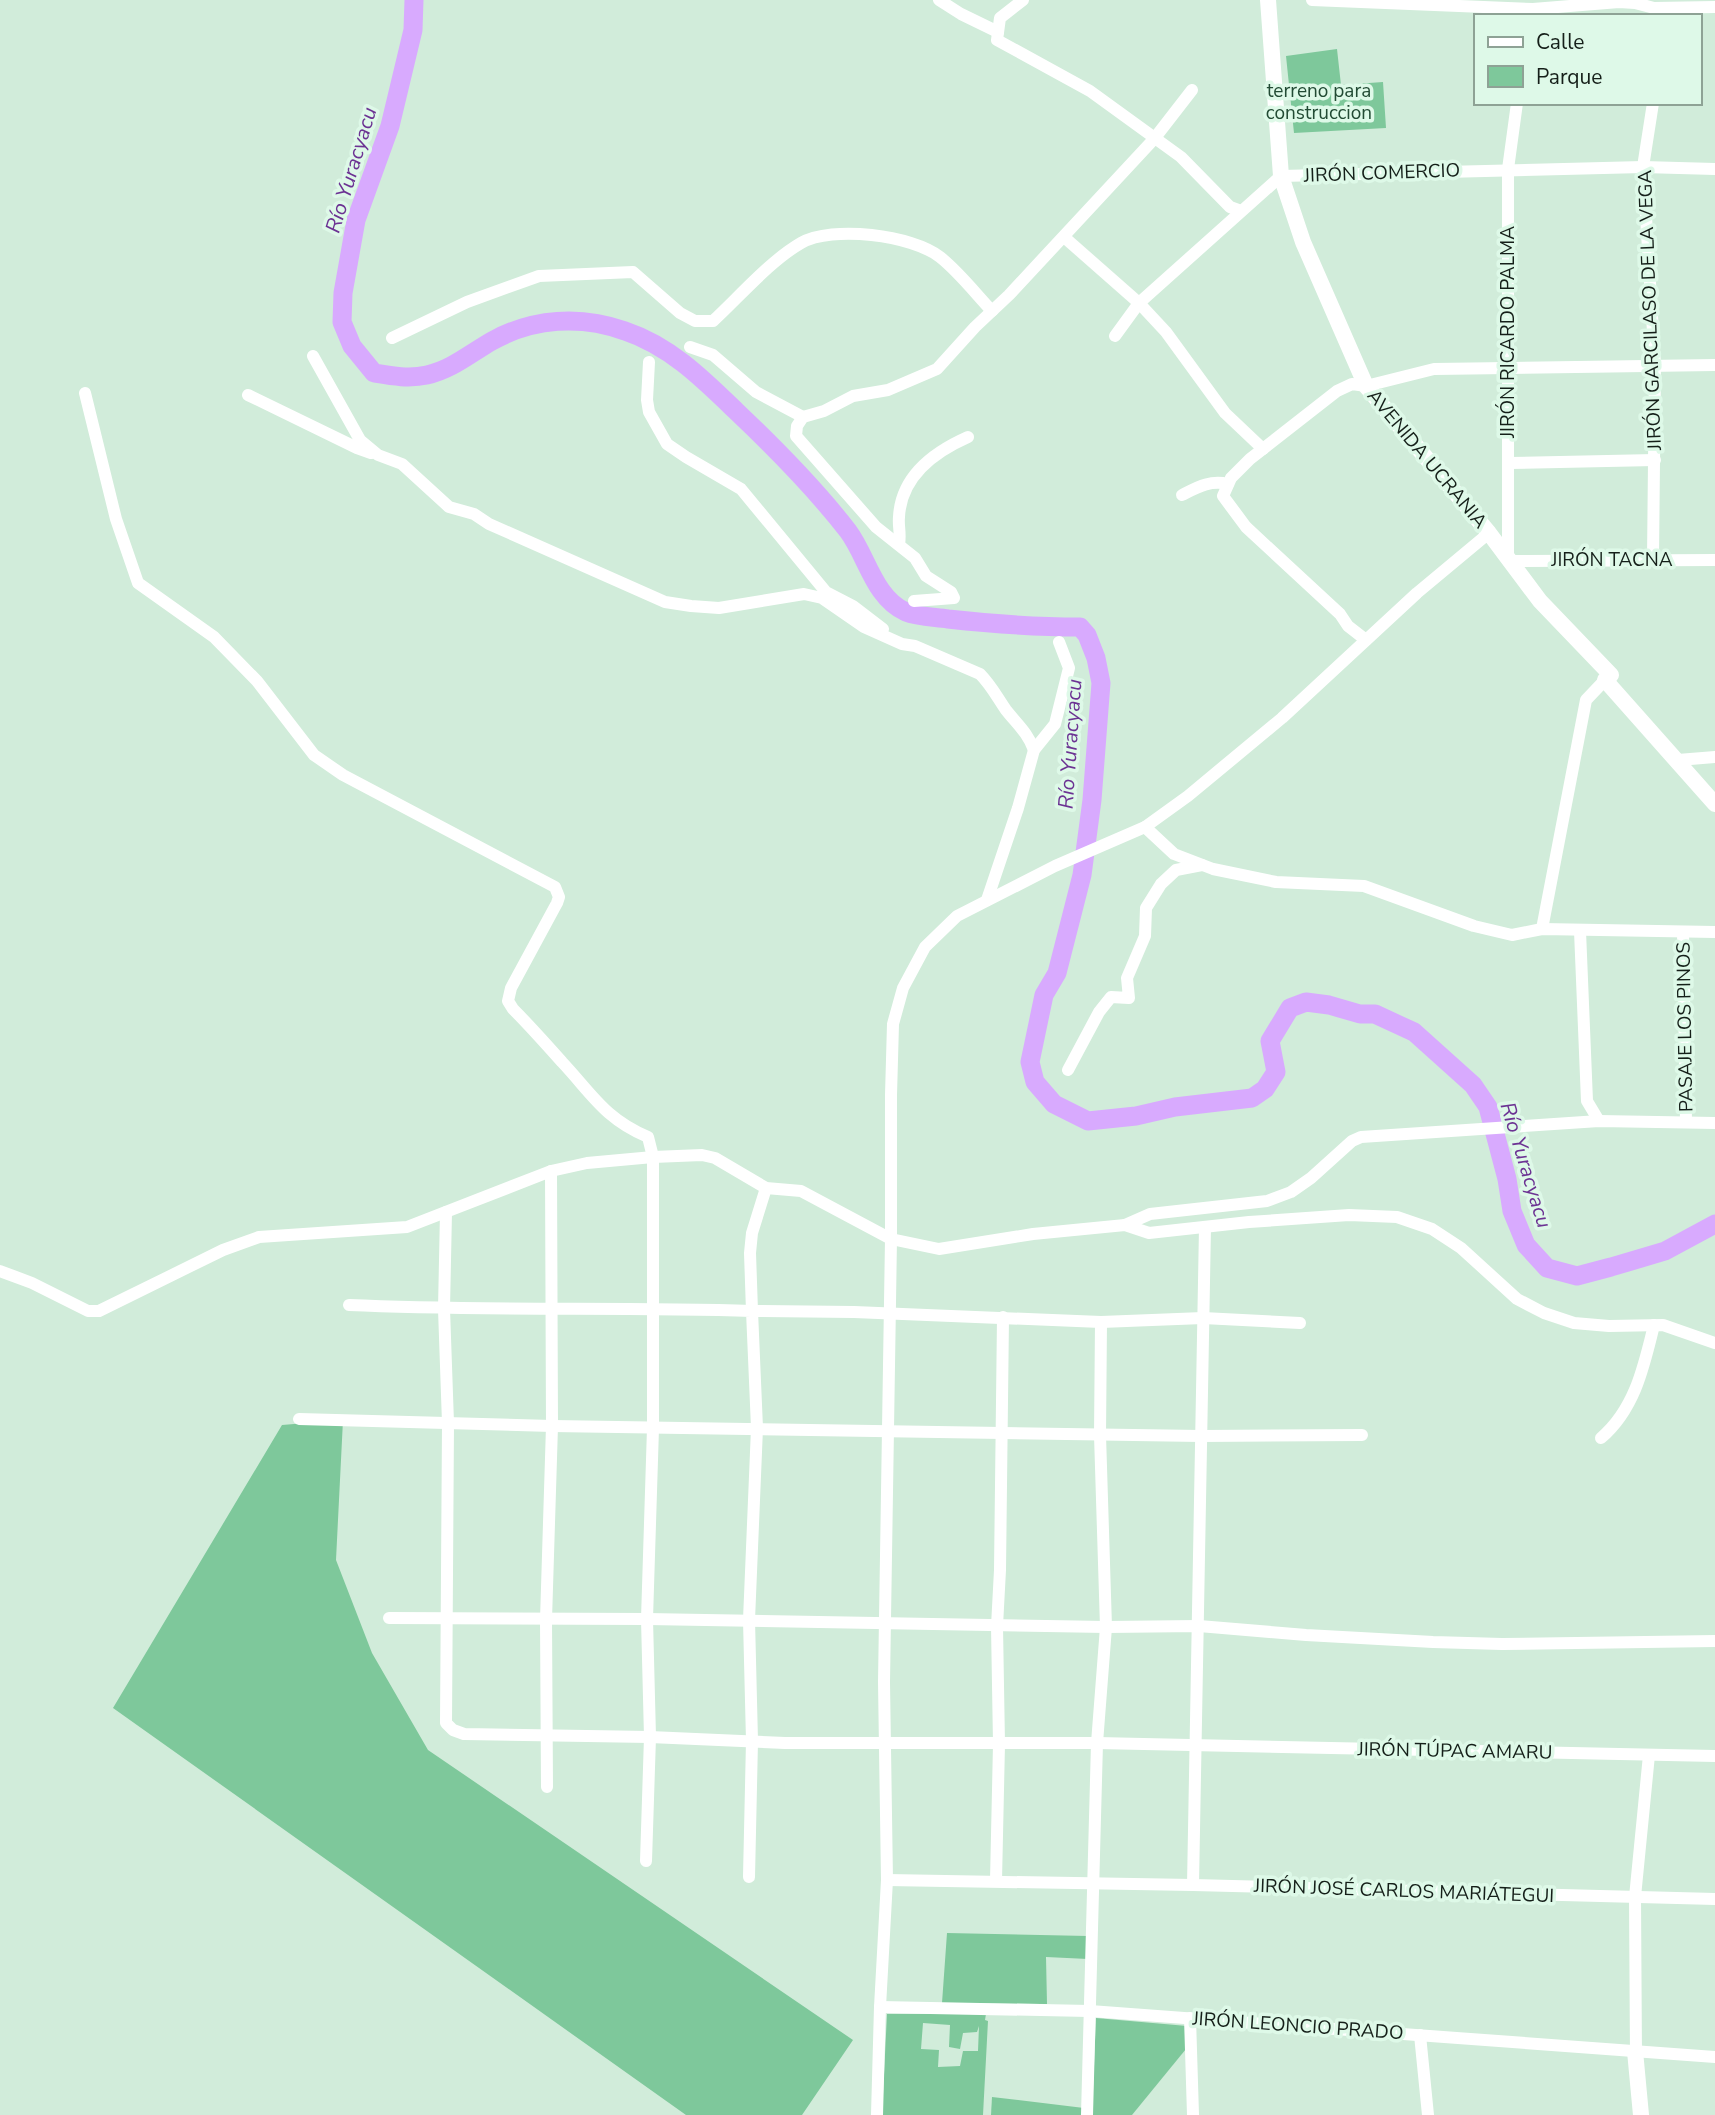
<svg xmlns="http://www.w3.org/2000/svg" width="1715" height="2115" font-family="'Nunito Sans',sans-serif">
	<rect width="100%" height="100%" fill="#d1ecda"/>
	<g fill="#7ec89b" fill-rule="evenodd">
		<polygon points="1337,49 1341,85 1383,82 1386,128 1294,133 1286,56"/>
		<polygon points="343,1420 336,1560 372,1653 428,1750 853,2040 802,2115 686,2115 113,1708 282,1425"/>
		<polygon points="947,1933 1088,1936 1088,1959 1046,1957 1047,2004 942,2003"/>
		<path d="M887,2014h99l-1,6 3,1 -5,94h-101zM923,2023l27,2 -1,22 11,2 3,-16 14,-1 2,-6 -1,25h-15l-3,15 -22,1 1,-17 -18,-1z"/>
		<polygon points="1096,2018 1187,2026 1186,2049 1132,2115 1092,2115"/>
		<polygon points="992,2097 1084,2108 1083,2115 991,2115"/>
	</g>
	<g fill="none" stroke-linecap="round" stroke-linejoin="round">
		<path stroke="#d8aafe" stroke-width="19" d="M414,0l-1,30 -23,96 -34,94 -13,73 -1,29 10,24 22,27c18,3 35,6 53,2 24,-5 44,-22 65,-34 41,-23 89,-26 133,-10 45,15 78,48 111,80 40,38 78,76 112,120 19,25 26,67 58,81 12,5 29,5 42,7 45,5 87,8 132,8l7,8 9,23 5,25 -9,117 -10,75 -25,98 -13,22 -14,67 5,20 19,22 34,17 48,-5 39,-9 77,-9 13,-9 11,-17 -6,-31 20,-33 16,-6 23,3 31,9h15l39,18 59,53 15,22 19,72 5,32 14,34 21,23 30,8 34,-9 54,-16 50,-27"/>
		<g stroke="#fff" stroke-width="12">
			<polyline points="939,0 961,14 998,32"/>
			<polyline points="1023,0 1000,18 997,40 1090,91 1181,157 1230,207 1241,211"/>
			<polyline points="1312,0 1533,9 1619,2 1635,3 1654,8 1715,7"/>
			<polyline points="1517,103 1508,169 1508,561 1715,560"/>
			<polyline points="1064,237 1139,303 1166,332 1225,413 1263,449"/>
			<polyline points="1115,336 1139,303 1281,176 1643,167 1715,169"/>
			<path d="M392,338l75,-36 72,-26 94,-4 47,41 15,8h18c27,-25 57,-60 88,-78 31,-18 111,-8 139,14 19,15 35,36 52,54"/>
			<polyline points="690,347 713,355 756,392 803,417"/>
			<path d="M313,356l47,84 18,15 24,9 47,43 25,7 15,10 176,78 26,4 28,2 85,-14 18,4 42,29 38,17 13,2 65,28c11,11 17,23 26,36 11,14 22,23 28,40"/>
			<polyline points="649,362 647,400 649,412 667,444 686,457 741,489 826,592 853,606 883,629"/>
			<path d="M85,393l31,126 22,64 76,54 43,44 57,74 29,20 212,112 4,10 -2,6 -46,85 -3,13 5,8c17,17 33,35 49,53 30,32 43,57 86,75l5,20v271l-6,191 3,118 -4,124"/>
			<polyline points="248,395 357,448 371,453"/>
			<polyline points="1509,463 1655,460"/>
			<path d="M1182,495c16,-8 28,-15 46,-11"/>
			<path d="M899,544c2,-10 -1,-18 0,-27 2,-41 35,-65 69,-80"/>
			<polyline points="1653,559 1655,365 1643,167 1653,103"/>
			<polyline points="914,601 954,598 951,592 926,576 915,558 876,527 796,436 797,426 803,417 824,411 853,396 888,390 937,369 975,327 1009,295 1154,139 1192,90"/>
			<polyline points="1366,640 1348,626 1340,614 1246,527 1223,496 1231,478 1250,459 1337,391 1352,384 1366,386 1434,369 1715,365"/>
			<polyline points="1678,760 1715,757"/>
			<polyline points="1145,827 1174,854 1213,869 1276,882 1364,886 1474,926 1512,935 1542,929 1715,932"/>
			<polyline points="987,900 1018,808 1034,750 1055,724 1069,668 1059,642"/>
			<polyline points="1542,929 1586,700 1605,680"/>
			<polyline points="1580,931 1587,1101 1599,1121"/>
			<polyline points="1683,932 1686,1122"/>
			<polyline points="1068,1070 1099,1012 1111,997 1129,998 1127,978 1145,936 1146,908 1161,884 1176,870 1202,865"/>
			<polyline points="766,1188 752,1233 750,1253 752,1311 854,1312 1101,1322 1203,1318 1300,1323"/>
			<polyline points="446,1212 444,1309 448,1423 446,1723 453,1730 464,1734 650,1737 785,1743 1097,1743 1715,1756"/>
			<polyline points="1125,1225 1150,1214 1267,1201 1291,1192 1311,1178 1352,1141 1361,1137 1599,1121 1715,1123"/>
			<polyline points="0,1271 32,1283 88,1311 99,1311 223,1250 259,1237 407,1227 551,1171 587,1163 653,1157 702,1155 715,1158 766,1188 801,1191 891,1239 939,1249 1033,1234 1125,1225 1149,1233 1249,1222 1349,1215 1397,1217 1432,1229 1461,1248 1517,1299 1544,1313 1574,1323 1609,1326 1663,1325 1715,1343"/>
			<path d="M349,1305c134,6 268,2 403,6l5,117 -8,192 3,121 -3,136"/>
			<polyline points="299,1419 552,1426 1201,1436 1362,1435"/>
			<path d="M1601,1438c34,-29 43,-72 53,-113"/>
			<polyline points="389,1618 647,1619 1106,1627 1199,1626 1306,1635 1433,1642 1502,1644 1715,1641"/>
			<polyline points="547,1787 546,1620 552,1426 551,1171"/>
			<polyline points="887,1880 1193,1885 1715,1899"/>
			<polyline points="996,1881 999,1744 997,1626 1000,1570 1003,1317"/>
			<polyline points="1193,1885 1205,1227"/>
			<polyline points="880,2007 1090,2011 1715,2057"/>
			<polyline points="1190,2018 1193,2115"/>
			<polyline points="1420,2035 1428,2115"/>
			<polyline points="1636,2058 1635,1897 1649,1755"/>
			<polyline points="877,2115 880,2007 887,1880 884,1682 891,1239 891,1095 893,1024 903,988 925,947 957,916 1055,866 1145,827 1188,796 1282,718 1417,593 1489,533"/>
			<polyline points="1087,2115 1097,1743 1106,1627 1100,1435 1101,1322"/>
		</g>
		<g stroke="#fff" stroke-width="16">
			<polyline points="1268,0 1281,176 1303,242 1366,386 1489,533 1540,601 1611,675 1605,680 1715,804"/>
			<polyline points="1635,2051 1641,2115"/>
		</g>
	</g>
	<g text-anchor="middle" dominant-baseline="central" stroke-width="7" stroke-linejoin="round" paint-order="stroke">
		<g font-size="19" fill="#224b34" stroke="#def9e8">
			<text x="1319" y="91">terreno para<tspan x="1319" dy="22">construccion</tspan></text>
		</g>
		<g font-size="19" fill="#151f19" stroke="#def9e8">
			<text transform="translate(1382 173) rotate(-2)">JIRÓN COMERCIO</text>
			<text transform="translate(1650 310) rotate(-92)">JIRÓN GARCILASO DE LA VEGA</text>
			<text transform="translate(1508 332) rotate(-90)">JIRÓN RICARDO PALMA</text>
			<text transform="translate(1427 459) rotate(50)">AVENIDA UCRANIA</text>
			<text x="1612" y="560">JIRÓN TACNA</text>
			<text transform="translate(1685 1027) rotate(-91)">PASAJE LOS PINOS</text>
			<text transform="translate(1455 1751) rotate(1)">JIRÓN TÚPAC AMARU</text>
			<text transform="translate(1404 1891) rotate(2)">JIRÓN JOSÉ CARLOS MARIÁTEGUI</text>
			<text transform="translate(1298 2026) rotate(4)">JIRÓN LEONCIO PRADO</text>
		</g>
		<g font-size="21" font-style="italic" fill="#6c3393" stroke="#def9e8">
			<text transform="translate(351 170) rotate(-73)">Río Yuracyacu</text>
			<text transform="translate(1070 744) rotate(-86)">Río Yuracyacu</text>
			<text transform="translate(1526 1165) rotate(73)">Río Yuracyacu</text>
		</g>
	</g>
	<rect x="1474" y="14" width="228" height="91" fill="#def9e8" stroke="#8ea295" stroke-width="2"/>
	<rect x="1488" y="37" width="35" height="10" fill="#ffffff" stroke="#8ea295" stroke-width="2"/>
	<text x="1536" y="49" font-size="21" fill="#151f19">Calle</text>
	<rect x="1488" y="66" width="35" height="21" fill="#7ec89b" stroke="#8ea295" stroke-width="2"/>
	<text x="1536" y="84" font-size="21" fill="#151f19">Parque</text>
</svg>
